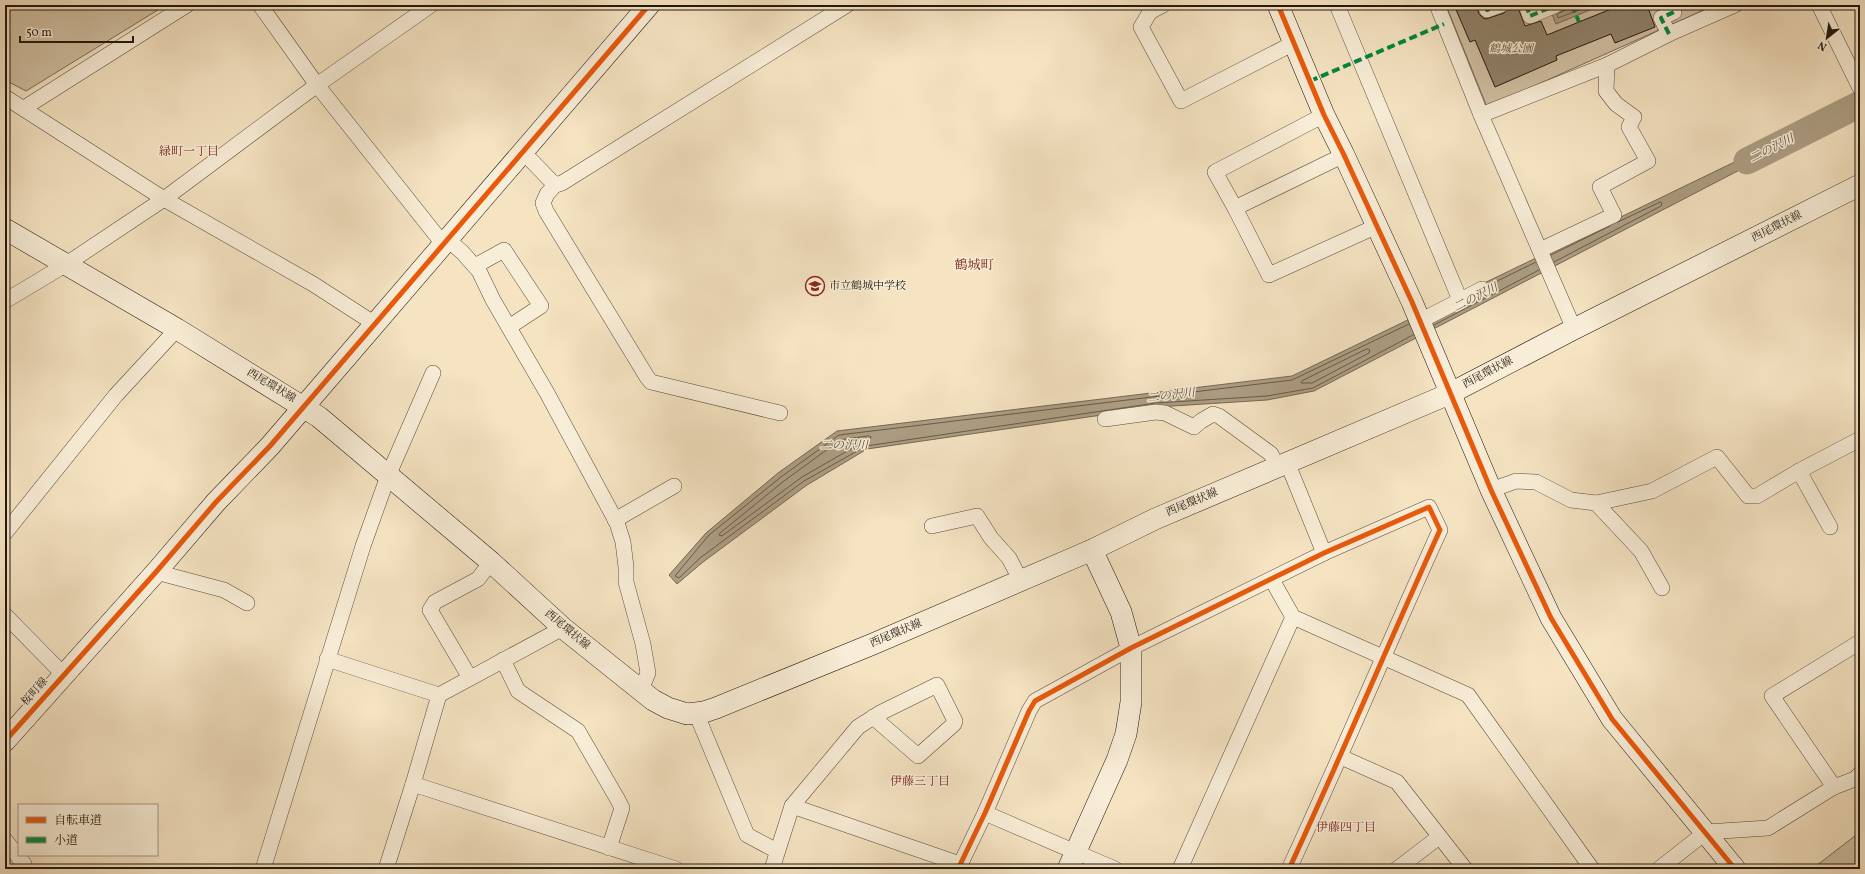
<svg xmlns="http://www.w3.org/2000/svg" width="1865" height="874" font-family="Vollkorn,'Noto Serif JP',serif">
	<rect width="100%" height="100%" fill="#f5e3c2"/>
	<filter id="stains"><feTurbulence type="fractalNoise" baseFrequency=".005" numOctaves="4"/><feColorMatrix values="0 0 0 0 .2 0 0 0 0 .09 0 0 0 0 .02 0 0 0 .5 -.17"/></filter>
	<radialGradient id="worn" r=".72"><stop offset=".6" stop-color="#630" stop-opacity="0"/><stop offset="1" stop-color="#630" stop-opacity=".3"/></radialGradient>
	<g fill="#d1c0a3" stroke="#7a6c58">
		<polygon points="5,5 166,5 26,91 5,80"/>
		<polygon points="1446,5 1715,5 1487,107"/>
		<polygon points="1860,832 1860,869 1812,869"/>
	</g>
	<g fill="#ad9e84" stroke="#756854">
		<polygon points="1568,5 1602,5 1556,24 1551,12"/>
		<polygon points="1780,140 1780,149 1314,391 1267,400 1157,407 867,449 807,485 703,562 677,584 669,575 706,533 778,473 837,431 1292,376"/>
	</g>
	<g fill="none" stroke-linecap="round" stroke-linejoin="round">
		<g stroke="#685b48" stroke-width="1">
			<polyline points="1568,5 1566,10 1557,14 1558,18 1592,5"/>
			<polyline points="1551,255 1610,226"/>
			<polyline points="1554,262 1661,206 1662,203 1660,202 1618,222"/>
			<polyline points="1489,285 1536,262"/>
			<polyline points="1409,324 1292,380 839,435 781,477 709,535 675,576 679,578 700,558 804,481 866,446 1156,403 1267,396 1313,388 1413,335"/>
			<polyline points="1434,325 1539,270"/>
			<polygon points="1367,349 1370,350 1369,353 1312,383 1301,383 1302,381"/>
			<polygon points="869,436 871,437 870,440 863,442 802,477 722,536 719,535 720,533 784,481 840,440"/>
		</g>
		<polyline stroke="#ad9e84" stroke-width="27" points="1747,161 1858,105"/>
	</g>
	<polygon fill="#90826b" stroke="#22180c" points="1454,5 1476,5 1479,14 1483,18 1486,19 1504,13 1509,8 1517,5 1525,26 1541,21 1547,35 1611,9 1610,5 1647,5 1655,27 1615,43 1611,34 1556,56 1557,60 1495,87 1475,40 1470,42"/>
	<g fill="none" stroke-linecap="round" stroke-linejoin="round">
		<defs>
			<g id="street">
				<polyline points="260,5 317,85 444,245"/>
				<polyline points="1163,5 1150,12 1141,27 1181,101 1294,43"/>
				<polyline points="1337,5 1460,300"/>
				<polyline points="1437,5 1481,115 1574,329"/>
				<polyline points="1485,5 1487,10 1501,5"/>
				<polyline points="1526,5 1530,16 1556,5"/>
				<polyline points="1819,5 1860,88"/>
				<polyline points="1669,34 1661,18 1674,12 1671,5"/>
				<polyline points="5,97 164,199 313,284 375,324"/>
				<polyline points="24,108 187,5"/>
				<polyline points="1481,115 1607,65 1669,34 1735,5"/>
				<polyline points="524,153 555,185 562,183 847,5"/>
				<polyline points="1344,155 1235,208 1269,275 1377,226"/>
				<polyline points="556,184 547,194 543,203 546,211 647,377 651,382 780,413"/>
				<polyline points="1235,208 1215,172 1324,115"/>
				<polyline points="448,240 462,252 479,271 493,300 547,393 617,523 623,542 626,567 626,582 643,644 648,673 641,690"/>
				<polyline points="1540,250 1614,215 1600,187 1648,161 1629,127 1634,117 1616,104 1606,91 1607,65"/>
				<polyline points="475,266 504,250 541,306 509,327"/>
				<polyline points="5,301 65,265 164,199 317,85 431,5"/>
				<polyline points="1420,321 1482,289"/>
				<polyline points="1105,419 1156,412 1165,413 1194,427 1201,421 1213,414 1219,416 1271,454 1277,466"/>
				<polyline points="1287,462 1324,553"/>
				<polyline points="1799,471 1830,527"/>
				<polyline points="1491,490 1516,481 1536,482 1571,500 1596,503 1641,551 1662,588"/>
				<polyline points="1596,503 1652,491 1717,457 1748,496 1757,496 1799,471 1860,439"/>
				<polyline points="615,520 674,486"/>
				<polyline points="932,526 977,516 991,538 1009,558 1021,581"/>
				<polyline points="5,533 116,395 177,329"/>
				<polyline points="156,572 224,590 247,603"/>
				<polyline points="1272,580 1293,617 1468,695 1592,869"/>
				<polyline points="5,615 64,675"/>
				<polyline points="327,659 439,695"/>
				<polyline points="503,660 518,691 578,731 618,800 622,808 609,848"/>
				<polyline points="470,678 430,610 435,602 478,579 491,562"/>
				<polyline points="696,713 747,835 777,851"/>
				<polyline points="1341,757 1397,782 1465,869"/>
				<polyline points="413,784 676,869"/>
				<polyline points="1834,787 1772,696 1860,642"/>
				<polyline points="792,806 960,864"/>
				<polyline points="985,813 1115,869"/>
				<polyline points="5,840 24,864"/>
				<polyline points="263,869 363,546 388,476 433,373"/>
				<polyline points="386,869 413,784 439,695 563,628"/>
				<polyline points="772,869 792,806 858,727 880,713 937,685 955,721 954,724 918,756 873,717"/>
				<path d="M958,869l27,-56 44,-102 6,-10 96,-53 71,-35 122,-60 105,-46 11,23c-51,112 -99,227 -151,339"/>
				<polyline points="1180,869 1293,617"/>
				<polyline points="1397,869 1439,837"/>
				<polyline points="1659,869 1706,832 1768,828 1834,787 1855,779 1860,774"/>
			</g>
			<g id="secondary">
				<polyline points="1278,5 1324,115 1344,155 1412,302 1491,490 1551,618 1612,719 1735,869"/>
				<polyline points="5,229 177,329 319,417 491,562 563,628 653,700 668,708 687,714 704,712 716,708 873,644 1092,550 1155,519 1449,394 1574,329 1860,185"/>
				<polyline points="5,741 156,572 216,502 270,446 649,5"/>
				<polyline points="1068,869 1117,760 1126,734 1131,702 1131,648 1121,612 1092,550"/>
			</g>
		</defs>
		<use href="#street" stroke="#574b3a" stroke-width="16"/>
		<use href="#secondary" stroke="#22180c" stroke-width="22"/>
		<use href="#street" stroke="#f8edd7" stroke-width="15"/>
		<use href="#secondary" stroke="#f8edd7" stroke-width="21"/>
		<g stroke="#00873e" stroke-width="4" stroke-dasharray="8 4" stroke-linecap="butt">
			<polyline points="1485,5 1487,10 1501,5"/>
			<polyline points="1526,5 1530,16 1556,5"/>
			<polyline points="1572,5 1579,22"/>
			<polyline points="1669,34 1661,18 1674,12 1671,5"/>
			<polyline points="1310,81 1444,24"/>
		</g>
		<defs>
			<g id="cycleway">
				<polyline points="1278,5 1324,115 1344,155 1412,302 1491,490 1551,618 1612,719 1735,869"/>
				<polyline points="5,741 156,572 216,502 270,446 649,5"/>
				<path d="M958,869l27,-56 44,-102 6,-10 96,-53 71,-35 122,-60 105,-46 11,23c-51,112 -99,227 -151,339"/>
			</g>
		</defs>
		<use href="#cycleway" stroke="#f8edd7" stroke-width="8"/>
		<use href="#cycleway" stroke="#e8590c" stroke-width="5"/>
	</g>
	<defs>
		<symbol id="school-ring" viewBox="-11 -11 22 22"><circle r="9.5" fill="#f8edd7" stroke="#8f2418" stroke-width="1.5"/><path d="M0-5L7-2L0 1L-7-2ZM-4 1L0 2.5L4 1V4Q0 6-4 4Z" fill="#8f2418"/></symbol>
	</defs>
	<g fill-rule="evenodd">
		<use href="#school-ring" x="804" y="275" width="22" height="22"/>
	</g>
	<g text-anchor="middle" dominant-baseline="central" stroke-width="3" stroke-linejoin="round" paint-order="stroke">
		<g font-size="11" font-style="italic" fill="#574a39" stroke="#f8edd7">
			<text x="1511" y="49">鶴城公園</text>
		</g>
		<g font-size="11" fill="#22180c" stroke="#f8edd7">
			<text transform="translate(1777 227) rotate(-27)">西尾環状線</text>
			<text transform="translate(1488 373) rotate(-28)">西尾環状線</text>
			<text transform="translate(271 386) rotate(31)">西尾環状線</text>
			<text transform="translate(1192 503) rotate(-23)">西尾環状線</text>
			<text transform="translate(567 630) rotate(40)">西尾環状線</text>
			<text transform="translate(896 634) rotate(-23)">西尾環状線</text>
			<text transform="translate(35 692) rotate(-48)">桜町線</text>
		</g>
		<g font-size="11" fill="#22180c" stroke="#f8edd7" text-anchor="start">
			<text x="829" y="286">市立鶴城中学校</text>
		</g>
		<g font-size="12" font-style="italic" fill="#5a4e3c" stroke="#f8edd7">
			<text transform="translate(1772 149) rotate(-27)">二の沢川</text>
			<text transform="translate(1476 298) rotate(-27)">二の沢川</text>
			<text transform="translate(1171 396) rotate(-7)">二の沢川</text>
			<text x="844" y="446">二の沢川</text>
		</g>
		<g font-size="12" fill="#7a1f14" stroke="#f8edd7">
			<text x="189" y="152">緑町一丁目</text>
			<text x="920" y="782">伊藤三丁目</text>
			<text x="1346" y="828">伊藤四丁目</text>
		</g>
		<g font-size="13" fill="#7a1f14" stroke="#f8edd7">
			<text x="974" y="266">鶴城町</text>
		</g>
	</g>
	<rect width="1865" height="874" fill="none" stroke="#f5e3c2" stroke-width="20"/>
	<rect x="6" y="6" width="1853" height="862" fill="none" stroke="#22180c" stroke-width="2"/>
	<rect x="10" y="10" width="1845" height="854" fill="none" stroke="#22180c"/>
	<rect x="18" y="804" width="140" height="52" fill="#f8edd7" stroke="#a29886"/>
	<rect x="26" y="817" width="20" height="6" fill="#e8590c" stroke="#a29886"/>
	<text x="54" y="824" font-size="12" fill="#22180c">自転車道</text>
	<rect x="26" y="837" width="20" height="6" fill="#00873e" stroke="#a29886"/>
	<text x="54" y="844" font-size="12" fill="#22180c">小道</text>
	<g transform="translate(1827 38) rotate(210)" stroke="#f8edd7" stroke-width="3" paint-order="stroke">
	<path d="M0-3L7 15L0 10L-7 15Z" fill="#22180c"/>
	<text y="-6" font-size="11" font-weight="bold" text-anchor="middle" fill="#22180c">N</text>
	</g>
	<path d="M20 36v6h113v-6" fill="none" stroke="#22180c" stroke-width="2"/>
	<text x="26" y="36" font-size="12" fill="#22180c" stroke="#f8edd7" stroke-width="3" paint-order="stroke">50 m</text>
	<rect width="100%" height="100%" filter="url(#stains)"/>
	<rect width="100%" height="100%" fill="url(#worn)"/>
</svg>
